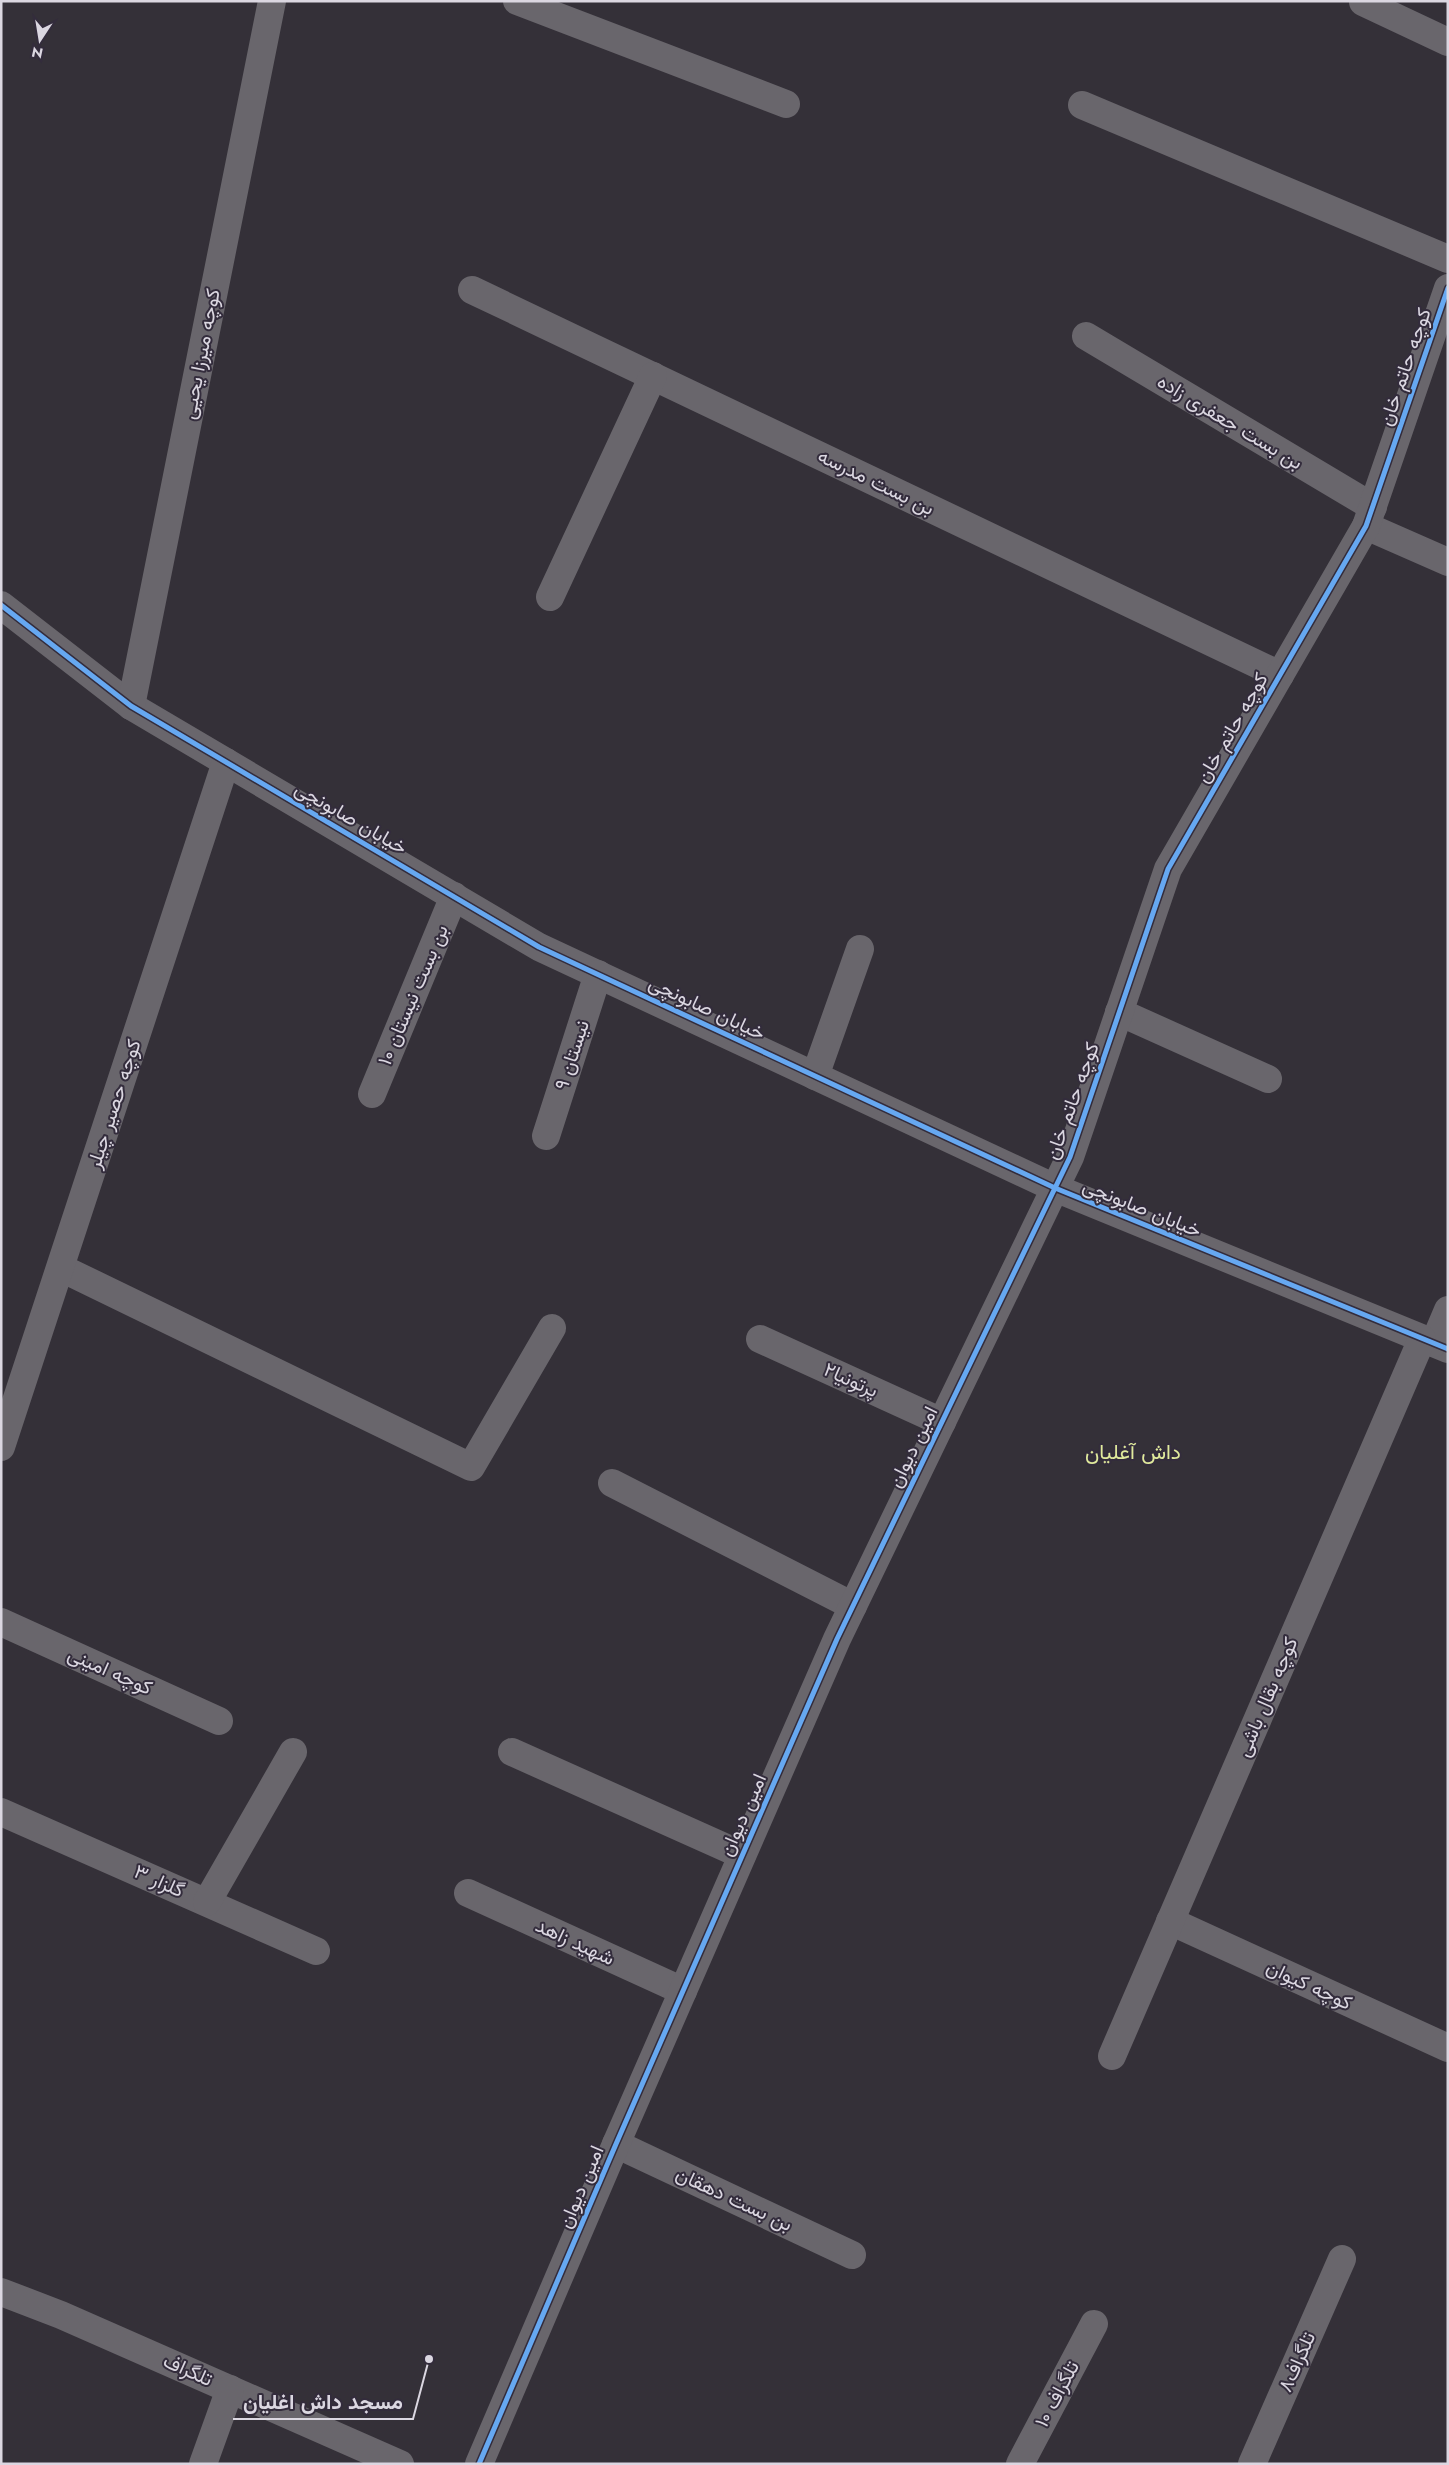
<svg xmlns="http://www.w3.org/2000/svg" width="1449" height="2465" font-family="Jost,Vazirmatn,sans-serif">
	<rect width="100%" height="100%" fill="#343038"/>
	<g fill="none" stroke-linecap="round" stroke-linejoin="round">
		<g stroke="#69666c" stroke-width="28">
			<polyline points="517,1 786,104"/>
			<polyline points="1363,2 1448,42"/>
			<polyline points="1082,105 1448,259"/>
			<polyline points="472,290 1280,675"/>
			<polyline points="1086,336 1373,507"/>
			<polyline points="1366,526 1448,562"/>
			<polyline points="550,597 653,376"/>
			<polyline points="1,605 131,706 539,947 1055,1188 1448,1349"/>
			<polyline points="131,706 272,1"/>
			<polyline points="1119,1012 1268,1079"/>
			<polyline points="815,1076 860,949"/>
			<polyline points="372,1094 454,896"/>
			<polyline points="546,1136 598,974"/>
			<polyline points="61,1268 471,1467 552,1328"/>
			<polyline points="760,1339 942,1422"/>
			<polyline points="1434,1343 1448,1310"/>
			<polyline points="1,1447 226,762"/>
			<polyline points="612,1483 853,1606"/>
			<polyline points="1,1622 219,1721"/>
			<polyline points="512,1752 742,1855"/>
			<polyline points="1,1812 316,1951"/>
			<polyline points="468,1893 683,1991"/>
			<polyline points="207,1902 293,1752"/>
			<polyline points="1170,1921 1448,2048"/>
			<polyline points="1112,2056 1422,1339"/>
			<polyline points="616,2144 852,2255"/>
			<polyline points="1,2292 61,2315 400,2464"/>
			<polyline points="203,2464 230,2389"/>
			<polyline points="479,2464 616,2144 837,1639 1070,1157 1168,869 1366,526 1448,288"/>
			<polyline points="1020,2464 1094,2324"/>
			<polyline points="1252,2464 1342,2259"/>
		</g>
		<defs>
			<g id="cycleway">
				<polyline points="1,605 131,706 539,947 1055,1188 1448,1349"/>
				<polyline points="479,2464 616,2144 837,1639 1070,1157 1168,869 1366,526 1448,288"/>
			</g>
		</defs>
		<use href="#cycleway" stroke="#332c3c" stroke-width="8"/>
		<use href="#cycleway" stroke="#66a8f1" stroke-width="5"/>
	</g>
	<g text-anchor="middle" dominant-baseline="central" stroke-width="4" stroke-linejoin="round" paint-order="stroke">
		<g font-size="20" fill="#dbd7e1" stroke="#332c3c">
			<text transform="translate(201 354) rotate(-79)">کوچه میرزا یحیی</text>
			<text transform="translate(1405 367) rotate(-71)">کوچه حاتم خان</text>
			<text transform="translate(1230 422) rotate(31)">بن بست جعفری زاده</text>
			<text transform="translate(876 482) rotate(26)">بن بست مدرسه</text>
			<text transform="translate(1232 728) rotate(-60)">کوچه حاتم خان</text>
			<text transform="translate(351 818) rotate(30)">خیابان صابونچی</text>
			<text transform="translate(413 995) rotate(-67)">بن بست نیستان ۱۰</text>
			<text transform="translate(707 1008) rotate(25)">خیابان صابونچی</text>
			<text transform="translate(572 1055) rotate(-72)">نیستان ۹</text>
			<text transform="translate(1072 1101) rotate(-70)">کوچه حاتم خان</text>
			<text transform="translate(114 1104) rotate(-72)">کوچه حصیر چیلر</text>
			<text transform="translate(1142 1208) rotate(22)">خیابان صابونچی</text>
			<text transform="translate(851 1380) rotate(24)">پرتونیا۲</text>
			<text transform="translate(913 1447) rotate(-64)">امین دیوان</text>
			<text transform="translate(110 1671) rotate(24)">کوچه امینی</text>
			<text transform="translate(1267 1697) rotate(-67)">کوچه بقال باشی</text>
			<text transform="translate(743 1815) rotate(-66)">امین دیوان</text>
			<text transform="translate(159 1881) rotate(24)">گلزار ۳</text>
			<text transform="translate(575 1942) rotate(25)">شهید زاهد</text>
			<text transform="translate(1309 1985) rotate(25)">کوچه کیوان</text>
			<text transform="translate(581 2187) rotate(-67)">امین دیوان</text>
			<text transform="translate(734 2199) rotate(25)">بن بست دهقان</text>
			<text transform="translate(1297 2362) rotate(-66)">تلگراف۸</text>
			<text transform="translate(188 2370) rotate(24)">تلگراف</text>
			<text transform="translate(1057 2394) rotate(-62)">تلگراف ۱۰</text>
		</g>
		<g font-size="21" fill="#e0ea9c" stroke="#332c3c">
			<text x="1133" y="1452">داش آغلیان</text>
		</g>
	</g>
	<path fill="none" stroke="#dbd7e1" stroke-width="2" d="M429 2359L413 2419H233"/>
	<circle fill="#dbd7e1" stroke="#332c3c" stroke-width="2" cx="429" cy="2359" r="5"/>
	<g font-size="21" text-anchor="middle" font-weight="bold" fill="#dbd7e1" stroke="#332c3c" stroke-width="4" stroke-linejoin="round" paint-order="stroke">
		<text x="323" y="2409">مسجد داش اغلیان</text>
	</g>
	<rect width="1449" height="2465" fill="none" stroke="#dbd7e1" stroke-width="5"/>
	<g transform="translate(40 40) rotate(192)" stroke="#332c3c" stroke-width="4" paint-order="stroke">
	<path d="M0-4L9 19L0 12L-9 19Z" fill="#dbd7e1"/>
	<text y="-8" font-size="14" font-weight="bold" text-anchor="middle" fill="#dbd7e1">N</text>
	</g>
</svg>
